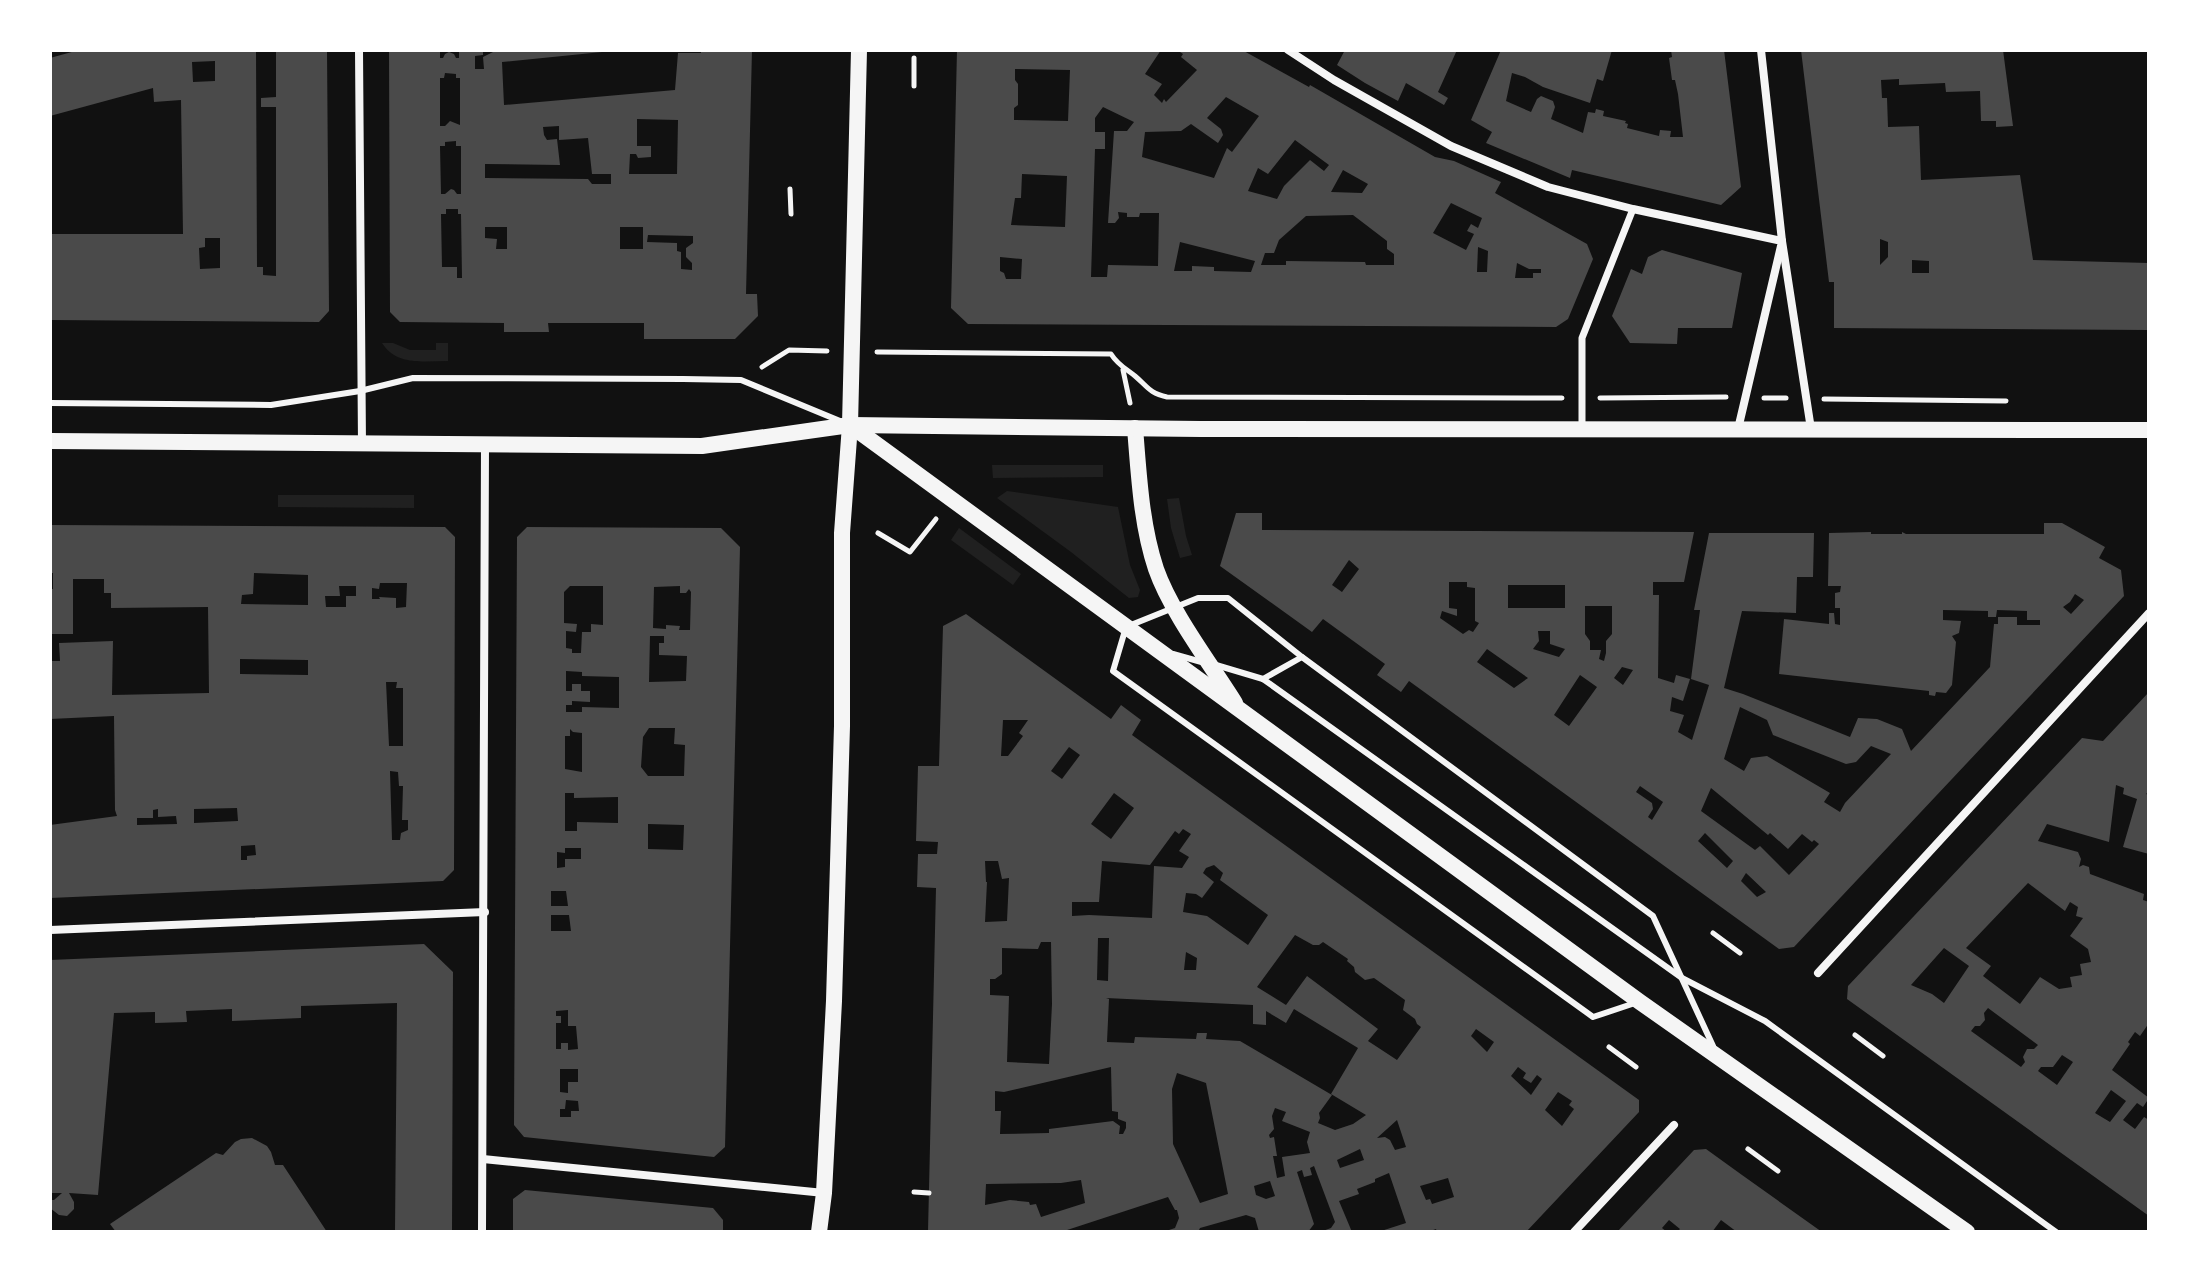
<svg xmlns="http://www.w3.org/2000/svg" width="2199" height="1282" font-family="Overpass,sans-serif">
	<rect width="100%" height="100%" fill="#111"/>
	<g fill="#202020">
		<path d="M382,343h11l17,7h26v-7h12v18c-25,0 -51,5 -66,-18z"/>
		<polygon points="992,465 1103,465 1103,477 993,478"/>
		<polygon points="1007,491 1118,507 1130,565 1140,590 1138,597 1129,598 1071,552 997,498"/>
		<polygon points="278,495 414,495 414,508 278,507"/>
		<polygon points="1179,498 1186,536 1192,555 1180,558 1171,528 1167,499"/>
		<polygon points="959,528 1021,574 1013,585 951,540"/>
	</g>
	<g fill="#4a4a4a" fill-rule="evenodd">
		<path d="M79,50h177l1,217h6v8l13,1v-169h-15v-9l15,-1v-47h51l2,261 -10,11 -269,-2v-86h133l-2,-134 -27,2 -1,-14 -103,28v-58zM215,61v20l-22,1 -1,-20zM205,238h15v30l-20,1 -1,-21 6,-1z"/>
		<path d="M389,50h51v8h3l2,-4 4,-2 5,2 2,4h3v-8h24v5l-8,1v13h9l-1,-12 10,-5 -1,-2h110v2l-100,10 2,43 171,-15 3,-37h23v-3h51l-6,244h11l1,22 -23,23h-91v-16h-96l1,9h-45v-9l-104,-1 -10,-10zM445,73l11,1v4h4v47l-10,-4 -5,5h-5v-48h4zM637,119l41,1 -1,54h-48l1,-20h6l2,4 13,-1v-11h-14zM559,126v14l29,-2 4,36h19v10h-19l-4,-5 -103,-1v-14l75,1 -3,-26 -10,1 -3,-5 -1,-8zM456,141v5h5v48h-4l-3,-4 -3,-1 -6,5h-4l-1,-48h5v-4zM446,209h12v5h3l1,64h-5v-11h-15l-1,-53h5zM485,227h22v22h-11l1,-10 -12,-1zM620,227h23v22h-23zM648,235l45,1v7l-7,5v9l6,6v7l-11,-1v-17l-4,-1v-8l-30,-1z"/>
		<path d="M957,50h204l-16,24 17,10 -8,11 8,8 2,-4 2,3 31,-32 -16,-13 2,-3 -6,-4h65l67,37 1,-2 125,72 19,4 47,21 -6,11 92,51 6,15 -25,60 -12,8 -588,-3 -17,-16zM1015,69l55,1 -2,51 -54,-1v-12l4,-3v-21l-3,-4zM1226,97l33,19 -27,36 -5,-4 -13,30 -72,-21 3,-25 36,-1 10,-7 27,19 5,-8 -2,-6 -14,-11zM1103,107l31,15 -7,9h-13l-6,92h7l4,-5 -1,-6 9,1v4h12l1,-4h19l-1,53 -50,-1 -1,12h-16l4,-128h10v-17h-10v-14zM1295,140l34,25 -5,6 -14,-11 -26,26 -7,13 -29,-8 10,-23 10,6zM1343,170l25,14 -6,9 -31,-1zM1022,174l45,2 -2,51 -54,-2 4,-27h6zM1451,203l31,15 -4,10 -7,-4 -4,7 7,3 -8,16 -33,-17zM1353,215l34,26v8l7,5v11h-28l-1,-3 -79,-1v4h-25l4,-12h9l5,-13 27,-24zM1180,242l75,19 -4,11 -37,-1v-4l-22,-1v5h-18zM1478,247l10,4 -1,21h-10zM1000,257l22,2 -1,20h-15l-2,-6 -4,-2zM1517,263l12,6h12v4h-8v5h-18z"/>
		<polygon points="1345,50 1457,50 1438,92 1448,98 1444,105 1406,83 1398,101 1365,83 1337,65"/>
		<polygon points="1501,50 1612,50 1603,81 1597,79 1590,103 1543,87 1525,77 1512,73 1506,101 1531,112 1537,99 1541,96 1553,101 1555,107 1551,119 1583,133 1588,112 1595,113 1596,109 1604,111 1603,116 1626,121 1625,123 1628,124 1627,128 1659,136 1660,130 1671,131 1670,137 1683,137 1678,94 1675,80 1672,80 1669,58 1672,57 1671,50 1724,50 1741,187 1721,205 1572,170 1570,178 1486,143 1492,132 1471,120"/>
		<path d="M1801,50h202l10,76 -17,1v-6h-15l-1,-30 -34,1 -1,-9 -46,2v-6l-18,1 1,18h5l1,29 31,-1 2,54 99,-5 13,85 116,3v67l-315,-2v-46h-5zM1880,239l8,3v15l-8,8zM1912,260l17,1v12h-17z"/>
		<polygon points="1662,250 1742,273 1732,328 1678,328 1677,344 1630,343 1612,316 1631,269 1642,274 1648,257"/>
		<path d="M1236,513h26v17l432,2 -10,50h-31v13h6l-1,83 16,5 2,-8 14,4 -7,22 -11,-4 -2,14 14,4 -6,17 14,8 17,-55 -18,-6 9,-69h-6l15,-77h105l-1,44h-16l-1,36 -54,-2 -18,77 19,6 107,43 8,-19 19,1 25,10 9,22 79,-84 4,-43h4v-7h19v8h23v-5h-13v-9l-30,-1 -1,7h-8v-6l-45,-1v10l18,1 -2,12 -7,3 4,6 -4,43 -6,8 -10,-1 -1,4 -6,-1v-4l-150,-17 5,-55 45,5v-11h5l1,11 5,1v-17h-5v-15l5,-1 1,-6h-13l1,-53 42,-1v2h31v-2l4,2h138v-11h18l43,24 -6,11 22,12 3,26 -330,351 -15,2 -370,-268 -8,11 -24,-17 8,-11 -62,-45 -11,13 -92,-66zM1349,560l10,9 -17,23 -10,-7zM1449,582h18v5l8,1v33l4,2 -6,9 -4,-2 -6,4 -23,-16 2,-7 15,5v-7l-8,-1zM1508,585h57v23h-57zM2075,594l9,6 -13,14 -8,-7 7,-5zM1585,606h27v28l-6,7v12l-2,8 -5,-2 2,-9h-11v-9l-5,-7zM1538,631h12v13l15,5 -6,8 -26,-8 6,-8zM1487,649l41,29 -14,10 -37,-26zM1622,667l11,3 -10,15 -9,-7zM1580,675l17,12 -28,39 -15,-11zM1740,707l27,13 6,15 73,29 10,-2 15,-16 20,8 -46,49 -5,9 -16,-10 6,-9 -63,-37 -16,2 -7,13 -20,-12zM1640,786l23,16 -11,18 -4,-3 5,-8 -1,-6 -16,-11zM1711,788l57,47 2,-2 18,16 14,-15 10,8 2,-2 5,4 -30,31 -29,-29 -5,4 -54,-39zM1705,833l28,28 -6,7 -29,-27zM1746,873l20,19 -9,5 -16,-16z"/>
		<path d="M50,525l395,2 10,10v4l-1,329 -11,11 -393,17v-73l67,-9 -2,-6 -1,-94 -64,3v-58h10l-1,-18 54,-2 -1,54 97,-2 -1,-86 -97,1v-15h-7v-14h-31v55h-23v-45h3v-16h-3zM254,573l54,2v30l-67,-1 1,-9 11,-1zM380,583h27l-1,24 -10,1v-10l-17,-1 1,2h-8v-11l7,1zM339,586h17v10h-10v11h-20l-1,-11h15zM240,659l68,1v15l-68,-1zM386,682h11l-1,6h7v58h-14zM390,771l8,1 1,14h4l-1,34h6v10l-7,3 -1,7h-8zM237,808l1,13 -44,2v-14zM158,809v8l18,-1 1,8 -40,1v-7h16v-8zM255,845l1,10 -9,1v4h-6v-14z"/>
		<path d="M527,527l194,1 19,19 -15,600 -11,10 -190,-20 -10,-12 3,-588zM570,586h33v39l-12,-1v8h-9l-1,21h-9v-4l-6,-1v-17l10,1 1,-8 -13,-1v-31zM680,586v7h6l3,-4 2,3 -1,38h-11l1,-4 -14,-1v4l-13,-1 1,-41zM650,636h14v7h-5v12l28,1 -1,25 -37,1zM566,671l16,1v4l37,1v31l-37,-1v5h-16v-7h6v-4l18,1v-11h-9v-7h-9v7h-6zM649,728h26l-1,16 11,1 -1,31h-36l-7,-9 2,-30zM570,729l3,3 9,1v39l-17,-3v-33h5zM565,793h9v5l44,-1v26l-41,-1v9h-12zM648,824l36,1 -1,25 -35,-1zM565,848h16v11h-16v8l-8,1v-16l8,1zM551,891h15l2,15h-17zM551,915h18l2,16h-20zM568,1010v16h8l2,23 -10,1v-7h-7v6h-5v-26h5v-7h-5v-5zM560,1069h18v13h-10v11l-8,-1zM566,1100l12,1 1,10h-8v6h-11v-8h5z"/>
		<path d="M966,614l145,105 10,-14 20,15 -9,15 507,365v12l-113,120h-89l-1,-3 -8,3h-50l28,-9 -17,-50 -14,6v3l-18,7 2,5 -20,7 13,31h-32l11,-4 4,-6 -21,-56 -4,2 2,7 -8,2 -2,-7 -5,2 17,52 -6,8h-49l-4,-14 -9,-3 -46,13 -2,4h-35l12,-4 4,-10 -2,-8h-2l-7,-13 -107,35h-133l8,-344 -19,-1 1,-33h19l1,-12 -22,-1 2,-75h21l4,-140zM1003,720h25l-9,13 4,3 -15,20h-7zM1069,747l11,8 -18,24 -11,-8zM1114,793l20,15 -23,31 -20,-15zM1183,829l8,5 -12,17 10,6 -7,11 -28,-2 -2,52 -63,-3 -17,1v-14h27l3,-41 48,4 25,-34 4,3zM985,861h13l4,18 7,-1 -2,43 -22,1 2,-40h-1zM1214,865l9,8 -3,7 48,35 -20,30 -41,-29 -24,-4 3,-19 10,1 6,4 12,-16 -11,-9 3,-5zM1295,935l18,10h6l4,-3 25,17 -1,2 7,6 1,5 10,8 9,-2 31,22 -2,10 12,9 2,5 4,3 -24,33 -29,-19 10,-12 -71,-53 -21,29 -29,-18zM1098,938h11l-1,43 -11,-1zM1041,942h10l1,62 -3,60 -42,-2 2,-66 -19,-1v-16h5l7,-5v-26l36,1zM1186,952l11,6 -1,12h-12zM1106,998l147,7v19l13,1v-14l20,12 8,-14 64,39 -27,46 35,21 -13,9 -18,6 -17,-7 2,-5 -1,-5 13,-18 -92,-54 -34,-2 1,-6h-10l-1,6 -61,-2 -1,6 -27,-1 2,-43zM1476,1029l18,13 -7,10 -16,-16zM1111,1067l1,44 6,1v7l8,3v6l-3,6h-4l1,-8 -7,-5 -64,8v4l-49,1 1,-23h-6v-20l9,1zM1518,1067l8,6 -3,5 8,5 6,-8 5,4 -11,16 -20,-19zM1177,1073l29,10 22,111 -28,9 -27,-59 -1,-55zM1558,1092l14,9 -3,4 5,4 -12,17 -17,-16zM1275,1108l11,4 -4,9 28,11 -3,10 3,11 -28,4 3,19 -8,2 -4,-22h4l-3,-19 -4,1 -1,-3 5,-6 -2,-13zM1397,1120l9,27 -11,3 -5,-10 -5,-3 -8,1zM1360,1149l4,11 -24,8 -3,-8zM1448,1178l6,19 -22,7 -2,-5 -4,1 -6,-14zM1081,1180l4,23 -44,14 -5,-13 -6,1 -1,-3 -19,-2 -25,5 1,-21 75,-1zM1270,1181l5,15 -9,3 -10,-4 -2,-9z"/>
		<path d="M2149,692v99l-3,3 3,1v59l-26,-7 14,-48 -14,-5 1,-6 -8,-3 -7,57 -62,-18 -9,17 40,11 3,7 -2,8 4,-2 6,2 1,7 54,20 -1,6 6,2v121l-9,13 -5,-4 -7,10 2,2 -18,26 37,28 -6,9 -6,-4 -14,17 12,9 9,-12 5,3v96l-302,-217 1,-13 234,-248 21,3zM2028,883l37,28 5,-9 8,5 -2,9 7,2 -13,18 18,13 3,13 -11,2 2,11 -12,2 2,10 -13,2 -19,-12 -20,27 -37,-28 8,-10 -25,-18zM1944,948l25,18 -25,37 -12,-9 -21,-9zM1988,1008l50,37 -4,4h-7l-4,8 2,5 -4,5 -50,-36 4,-5h5l5,-6 -1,-7zM2062,1055l11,7 -16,23 -19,-14 3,-4h12zM2111,1090l15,11 -16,21 -15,-9z"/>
		<polygon points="424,944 453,972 452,1232 395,1232 397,1003 301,1006 301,1018 232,1021 232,1009 186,1011 187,1022 155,1023 155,1012 114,1013 98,1195 69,1193 74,1202 74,1209 67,1216 59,1215 50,1208 50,1200 54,1200 62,1193 50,1193 50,960"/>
		<polygon points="252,1138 267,1146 271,1152 275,1165 283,1165 327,1232 116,1232 110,1224 216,1153 223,1155 235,1142 241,1139"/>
		<polygon points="1706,1149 1742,1175 1822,1232 1737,1232 1721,1220 1712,1232 1677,1232 1680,1229 1669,1220 1662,1228 1667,1232 1617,1232 1694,1150"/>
		<polygon points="525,1190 713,1208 723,1220 723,1232 513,1232 513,1199"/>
	</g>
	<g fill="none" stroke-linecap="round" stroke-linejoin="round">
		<g stroke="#f5f5f5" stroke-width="5">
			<polyline points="914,58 914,86"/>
			<polyline points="790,189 791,214"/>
			<path d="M877,352l234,2c7,11 14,14 24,22 13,11 14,17 32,21l395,1"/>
			<polyline points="762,367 789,350 827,351"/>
			<polyline points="1123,370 1130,403"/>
			<polyline points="1600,398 1726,397"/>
			<polyline points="1764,398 1786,398"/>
			<polyline points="1824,399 2006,401"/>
			<polyline points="878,533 910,552 936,519"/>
			<polyline points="1713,933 1740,953"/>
			<polyline points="1855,1035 1883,1056"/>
			<polyline points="1609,1047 1636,1067"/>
			<polyline points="1748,1149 1778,1171"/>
			<polyline points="914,1192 929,1193"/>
		</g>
		<g stroke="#f5f5f5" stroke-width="6">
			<polyline points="50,403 271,405 360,391 413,378 683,379 741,380 840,421"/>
			<polyline points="1173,654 1205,663"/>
			<polyline points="1302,657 1228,598 1198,598 1126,627 1113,671 1593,1017 1638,1002"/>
			<polyline points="1216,665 1263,679 1682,978 1765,1021 2056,1232"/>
			<polyline points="1263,679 1302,657 1653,916 1713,1046"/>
		</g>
		<polyline stroke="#f5f5f5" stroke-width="7" points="1582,427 1582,338 1633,209"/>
		<g stroke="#f5f5f5" stroke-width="8">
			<polyline points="359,50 362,445"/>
			<polyline points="1288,50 1334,80 1451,146 1548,187 1633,209 1782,241"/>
			<polyline points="1761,50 1782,241 1811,429"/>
			<polyline points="1738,429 1781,246"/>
			<polyline points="50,930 485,912"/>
			<polyline points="1818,973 2149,613"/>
			<polyline points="483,1159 824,1193"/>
			<polyline points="482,1232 485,445"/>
			<polyline points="1574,1232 1674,1125"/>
		</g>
		<g stroke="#f5f5f5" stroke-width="16">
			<polyline points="850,425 1640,1002 1967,1232"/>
			<path d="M1135,428c4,47 6,96 21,141 15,43 54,94 79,134"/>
			<polyline points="50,441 702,446 850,425 1201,429 2149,430"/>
			<polyline points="819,1232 824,1193 834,1001 842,726 842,533 850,425 859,50"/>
		</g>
	</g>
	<rect width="2199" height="1282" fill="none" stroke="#ffffff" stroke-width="104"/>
</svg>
